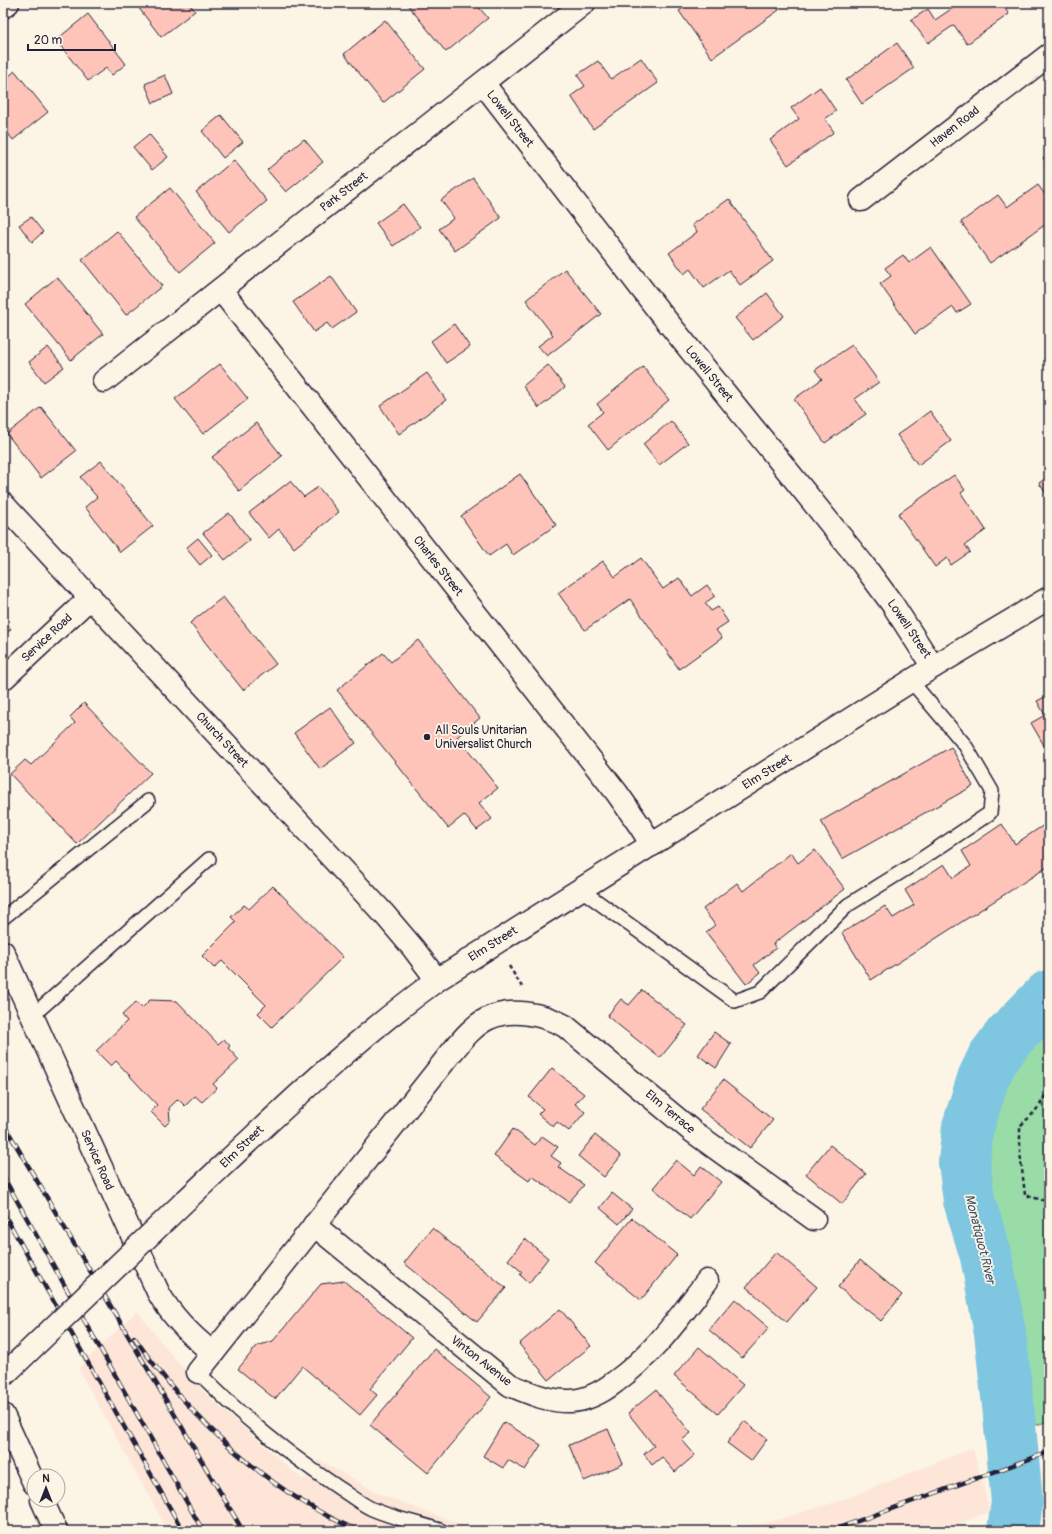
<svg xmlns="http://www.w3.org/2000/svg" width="1052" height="1534" font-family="Pangolin,sans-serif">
	<rect width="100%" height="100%" fill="#fcf5e5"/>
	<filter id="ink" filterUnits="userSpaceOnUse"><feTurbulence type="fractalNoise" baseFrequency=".025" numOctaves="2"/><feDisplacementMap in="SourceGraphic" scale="8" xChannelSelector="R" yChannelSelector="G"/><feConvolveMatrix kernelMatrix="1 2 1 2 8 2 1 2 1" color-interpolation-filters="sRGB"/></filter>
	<g filter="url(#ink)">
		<g fill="#fde6d8">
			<polygon points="137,1311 170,1353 206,1394 303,1480 319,1460 382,1495 479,1531 168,1531 78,1368"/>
			<polygon points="973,1448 990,1511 943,1531 718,1531 774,1521 842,1500"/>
		</g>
		<polygon fill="#99dca8" stroke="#5e7f72" points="1049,1003 1049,1421 1011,1433 1000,1333 986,1256 969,1200 968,1127 993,1058"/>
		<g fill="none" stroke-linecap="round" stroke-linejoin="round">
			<polyline stroke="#7fc6e0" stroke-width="52" points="1013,1531 1017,1502 1008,1405 1000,1333 986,1256 969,1200 964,1162 968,1127 983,1079 993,1058 1008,1038 1049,996"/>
		</g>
		<g fill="#ffc4b9" stroke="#22223b">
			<polygon points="135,3 189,3 195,11 161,37"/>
			<polygon points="406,3 475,3 488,18 446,52"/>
			<polygon points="690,3 774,3 779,10 712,58 679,11"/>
			<polygon points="960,3 1001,3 1009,14 967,44 954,25 928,43 911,20 928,9 935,20"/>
			<polygon points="88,14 126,64 112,75 106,68 88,81 56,40"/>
			<polygon points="385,20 425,69 383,103 344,54"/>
			<polygon points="897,43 914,68 862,104 846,80"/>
			<polygon points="641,58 658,83 593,129 571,96 585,86 577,75 598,61 611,79"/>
			<polygon points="15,71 48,112 13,140 3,127 3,81"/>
			<polygon points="165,75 173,94 153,103 145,84"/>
			<polygon points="820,87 836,111 825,119 834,132 788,165 770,140 799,119 791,108"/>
			<polygon points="221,115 243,142 223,158 202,131"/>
			<polygon points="149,134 168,157 152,170 133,147"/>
			<polygon points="304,139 323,162 286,192 267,170"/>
			<polygon points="1049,154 1049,166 1043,158"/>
			<polygon points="234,160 267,201 229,232 196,192"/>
			<polygon points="473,178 501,218 455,251 439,229 454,218 441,200"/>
			<polygon points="1038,185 1049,200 1049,222 990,263 961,222 998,195 1007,207"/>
			<polygon points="170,188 215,243 180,272 134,217"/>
			<polygon points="729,199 773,261 740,285 729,270 704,288 690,269 684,274 669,253 697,232 692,225"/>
			<polygon points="403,204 420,227 393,246 376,223"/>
			<polygon points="31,217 43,232 32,242 19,225"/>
			<polygon points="117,231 162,286 126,315 82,260"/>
			<polygon points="931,247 971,304 957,313 953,307 915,334 880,284 891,276 885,268 903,255 909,263"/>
			<polygon points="565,269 601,314 547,356 538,346 553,335 526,300"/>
			<polygon points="331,276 356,312 332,329 327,323 314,332 293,302"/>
			<polygon points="57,277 103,334 71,360 25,304"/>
			<polygon points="767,293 784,316 753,340 735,318"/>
			<polygon points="454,324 470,347 446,363 431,341"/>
			<polygon points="852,345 879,382 855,399 866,414 825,443 794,399 822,379 815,370"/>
			<polygon points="48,347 64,367 44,382 29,362"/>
			<polygon points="220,364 248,399 203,434 175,399"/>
			<polygon points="548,365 565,387 539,408 523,386"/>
			<polygon points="643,367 669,400 608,450 588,424 603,412 597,404"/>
			<polygon points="427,373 446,400 399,434 380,406"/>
			<polygon points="41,407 76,451 41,478 7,434"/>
			<polygon points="930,411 951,441 918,465 897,435"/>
			<polygon points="671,421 688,443 659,465 643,444"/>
			<polygon points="256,423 282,456 239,491 212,457"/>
			<polygon points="101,461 153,526 120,552 85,507 97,497 80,477"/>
			<polygon points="520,474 556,525 513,555 506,544 489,556 461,516"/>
			<polygon points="954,475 965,490 961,493 986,530 965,545 970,552 951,565 947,558 935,567 898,514"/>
			<polygon points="1049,476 1049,498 1039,483"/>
			<polygon points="290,481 304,497 318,487 339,512 294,548 279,529 269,538 249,513"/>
			<polygon points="229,513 250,540 225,560 203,533"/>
			<polygon points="198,538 212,555 200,565 186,548"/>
			<polygon points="641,558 663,589 679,578 692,596 707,585 715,596 705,603 711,611 718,607 728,622 716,630 722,638 679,669 630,599 585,630 558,593 603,561 615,577"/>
			<polygon points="223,597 276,664 243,690 190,623"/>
			<polygon points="3,619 11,629 3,636"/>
			<polygon points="418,640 480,718 457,737 498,788 479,803 492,819 477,830 464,815 448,828 337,690 383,653 391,662"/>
			<polygon points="1049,695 1049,754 1031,723 1045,715 1037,701"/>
			<polygon points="84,703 151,773 77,844 10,774 25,760 31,765 75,723 70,717"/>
			<polygon points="330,707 356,743 320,769 294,733"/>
			<polygon points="951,747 973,786 842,859 821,821"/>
			<polygon points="1002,824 1015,844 1044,825 1049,833 1049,866 871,980 842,933 885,906 893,918 914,905 905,890 944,864 953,878 971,866 962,851"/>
			<polygon points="815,850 845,889 773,944 776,948 754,965 760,973 746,984 706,932 715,925 703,909 737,883 743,891 791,853 798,863"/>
			<polygon points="273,886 343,957 272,1027 258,1013 266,1005 222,961 214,968 202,956 236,922 231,917 244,905 249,909"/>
			<polygon points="642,990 687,1025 660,1058 607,1016 621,999 629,1005"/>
			<polygon points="150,1000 177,1001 218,1044 224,1039 230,1046 228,1048 239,1060 213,1084 217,1088 202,1102 195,1096 185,1106 178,1099 169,1108 170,1121 165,1126 151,1112 157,1105 116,1061 111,1066 96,1051 127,1021 122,1015 136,1002 142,1008"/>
			<polygon points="714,1032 731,1044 716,1068 698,1055"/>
			<polygon points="552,1068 584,1094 575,1104 585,1112 569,1131 557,1122 553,1127 538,1114 543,1109 529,1097"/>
			<polygon points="723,1080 773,1120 750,1148 700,1109"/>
			<polygon points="513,1129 535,1145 542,1136 558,1147 551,1156 561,1163 558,1167 584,1185 569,1202 532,1176 529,1181 494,1156"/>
			<polygon points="595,1135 621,1156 604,1177 578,1156"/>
			<polygon points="830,1145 866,1174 842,1204 806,1174"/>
			<polygon points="676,1160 694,1175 701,1166 721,1182 690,1219 653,1188"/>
			<polygon points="612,1193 632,1209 619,1224 600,1208"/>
			<polygon points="632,1218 677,1255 641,1300 595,1263"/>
			<polygon points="432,1228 506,1288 477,1322 404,1263"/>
			<polygon points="525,1239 548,1258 529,1283 520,1275 522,1272 508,1260"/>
			<polygon points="776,1252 817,1287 787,1322 746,1287"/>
			<polygon points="860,1260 902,1295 881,1321 838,1287"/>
			<polygon points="344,1281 412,1338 370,1389 377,1395 360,1415 302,1366 275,1399 238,1369 257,1346 273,1341 321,1284"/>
			<polygon points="735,1299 769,1328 742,1358 709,1330"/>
			<polygon points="560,1309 591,1346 549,1380 519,1344"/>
			<polygon points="699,1347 743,1385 718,1414 674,1376"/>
			<polygon points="434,1349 491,1397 428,1473 370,1425"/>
			<polygon points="656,1390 691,1433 682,1440 695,1455 675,1472 662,1457 652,1465 644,1454 654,1446 628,1413"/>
			<polygon points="744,1421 767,1439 751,1461 727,1443"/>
			<polygon points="504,1422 541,1445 525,1470 508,1460 503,1468 483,1456"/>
			<polygon points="608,1429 623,1464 584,1481 569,1445"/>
		</g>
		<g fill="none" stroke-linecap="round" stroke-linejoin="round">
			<defs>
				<g id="lane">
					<polyline points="580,889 735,1001 760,992 848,905 914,864 990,813 992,791 965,745 911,681"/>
					<polyline points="3,918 148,801"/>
					<polyline points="32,1016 209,859"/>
					<path d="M198,1372c42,43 91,83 141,116 11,7 22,16 33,21 23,10 47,14 70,22"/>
				</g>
				<g id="street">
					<polyline points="3,7 8,3"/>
					<polyline points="483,83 658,310 862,563 893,605 933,667"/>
					<polyline points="861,200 1049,55"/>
					<polyline points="221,290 617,793 640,826 652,845"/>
					<polyline points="104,381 584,3"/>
					<polyline points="3,679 91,597"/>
					<path d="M3,952l155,340c14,25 32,43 55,61"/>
					<path d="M314,1225l196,160c19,8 39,17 61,16 17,-1 31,-9 44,-19 40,-29 62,-62 92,-101"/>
					<path d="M198,1372l253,-319c11,-13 22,-27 36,-34 24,-12 56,-5 78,7l127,105 122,88"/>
				</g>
				<g id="secondary">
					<polyline points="3,504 385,915 413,948 437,980"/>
					<path d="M183,1203c82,-77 162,-156 254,-223l496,-313 116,-69"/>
				</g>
				<g id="highway">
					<polyline points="3,1415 34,1483"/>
					<polyline points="42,1500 56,1531"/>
				</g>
			</defs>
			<use href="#lane" stroke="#22223b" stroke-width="16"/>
			<use href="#street" stroke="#22223b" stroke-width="25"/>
			<use href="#secondary" stroke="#22223b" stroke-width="25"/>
			<use href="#highway" stroke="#22223b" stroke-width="25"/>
			<g stroke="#22223b" stroke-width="2.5" stroke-dasharray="4 3" stroke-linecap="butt">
				<polyline points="509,966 522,987"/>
				<path d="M1049,1082c-4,21 -14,30 -29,44v26l5,43 24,7"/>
			</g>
			<use href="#lane" stroke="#fcf5e5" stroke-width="13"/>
			<use href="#street" stroke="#fcf5e5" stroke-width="22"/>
			<use href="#secondary" stroke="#fcf5e5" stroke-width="22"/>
			<use href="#highway" stroke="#fcf5e5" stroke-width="22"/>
			<defs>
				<g id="rail">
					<polyline points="3,1123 243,1531"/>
					<polyline points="3,1176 203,1531"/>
					<polyline points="3,1212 183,1531"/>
					<path d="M134,1337c57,82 132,154 225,194"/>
					<polyline points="830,1531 1049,1452"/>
				</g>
			</defs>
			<use href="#rail" stroke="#22223b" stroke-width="4.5"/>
			<use href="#rail" stroke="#fcf5e5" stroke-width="3" stroke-dasharray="9" stroke-linecap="butt"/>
			<defs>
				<polyline id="secondary-bridge" points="3,1376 183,1203"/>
			</defs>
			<use href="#secondary-bridge" stroke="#22223b" stroke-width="25" stroke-linecap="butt"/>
			<use href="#secondary-bridge" stroke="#fcf5e5" stroke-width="22"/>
		</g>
	</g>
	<circle fill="#22223b" stroke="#fcf5e5" stroke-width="1.5" cx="427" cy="737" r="4"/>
	<g text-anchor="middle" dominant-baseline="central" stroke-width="3.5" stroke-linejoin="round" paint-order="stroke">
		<g font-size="12" fill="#22223b" stroke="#fcf5e5">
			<text transform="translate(510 119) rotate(52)">Lowell Street</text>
			<text transform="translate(955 127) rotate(-38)">Haven Road</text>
			<text transform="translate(344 192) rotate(-38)">Park Street</text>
			<text transform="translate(709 374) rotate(51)">Lowell Street</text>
			<text transform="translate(438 566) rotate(52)">Charles Street</text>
			<text transform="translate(909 629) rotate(56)">Lowell Street</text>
			<text transform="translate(47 638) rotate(-43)">Service Road</text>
			<text transform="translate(222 740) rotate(47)">Church Street</text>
			<text transform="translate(767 772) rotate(-32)">Elm Street</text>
			<text transform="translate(493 944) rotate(-32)">Elm Street</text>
			<text transform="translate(670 1112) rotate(40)">Elm Terrace</text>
			<text transform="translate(242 1147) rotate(-44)">Elm Street</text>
			<text transform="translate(97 1160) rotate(66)">Service Road</text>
			<text transform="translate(481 1361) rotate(38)">Vinton Avenue</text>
		</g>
		<g font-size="12" fill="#22223b" stroke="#fcf5e5" text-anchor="start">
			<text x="435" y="730">All Souls Unitarian<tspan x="435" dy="14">Universalist Church</tspan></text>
		</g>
		<g font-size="13" font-style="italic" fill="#3e536d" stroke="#fcf5e5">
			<text transform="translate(980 1239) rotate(76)">Monatiquot River</text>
		</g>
	</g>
	<rect width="1052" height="1534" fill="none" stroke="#fcf5e5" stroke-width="16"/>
	<rect x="8" y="8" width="1036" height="1518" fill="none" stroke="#22223b" stroke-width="1.5" filter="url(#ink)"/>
	<g transform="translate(46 1488)"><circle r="19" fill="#fcf5e5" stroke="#a5a1a1"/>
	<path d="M0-3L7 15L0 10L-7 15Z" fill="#22223b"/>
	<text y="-6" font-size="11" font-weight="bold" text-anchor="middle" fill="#22223b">N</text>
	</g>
	<path d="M28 44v6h87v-6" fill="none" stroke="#22223b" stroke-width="2"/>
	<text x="34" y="44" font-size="12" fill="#22223b" stroke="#fcf5e5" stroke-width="3" paint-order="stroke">20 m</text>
</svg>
